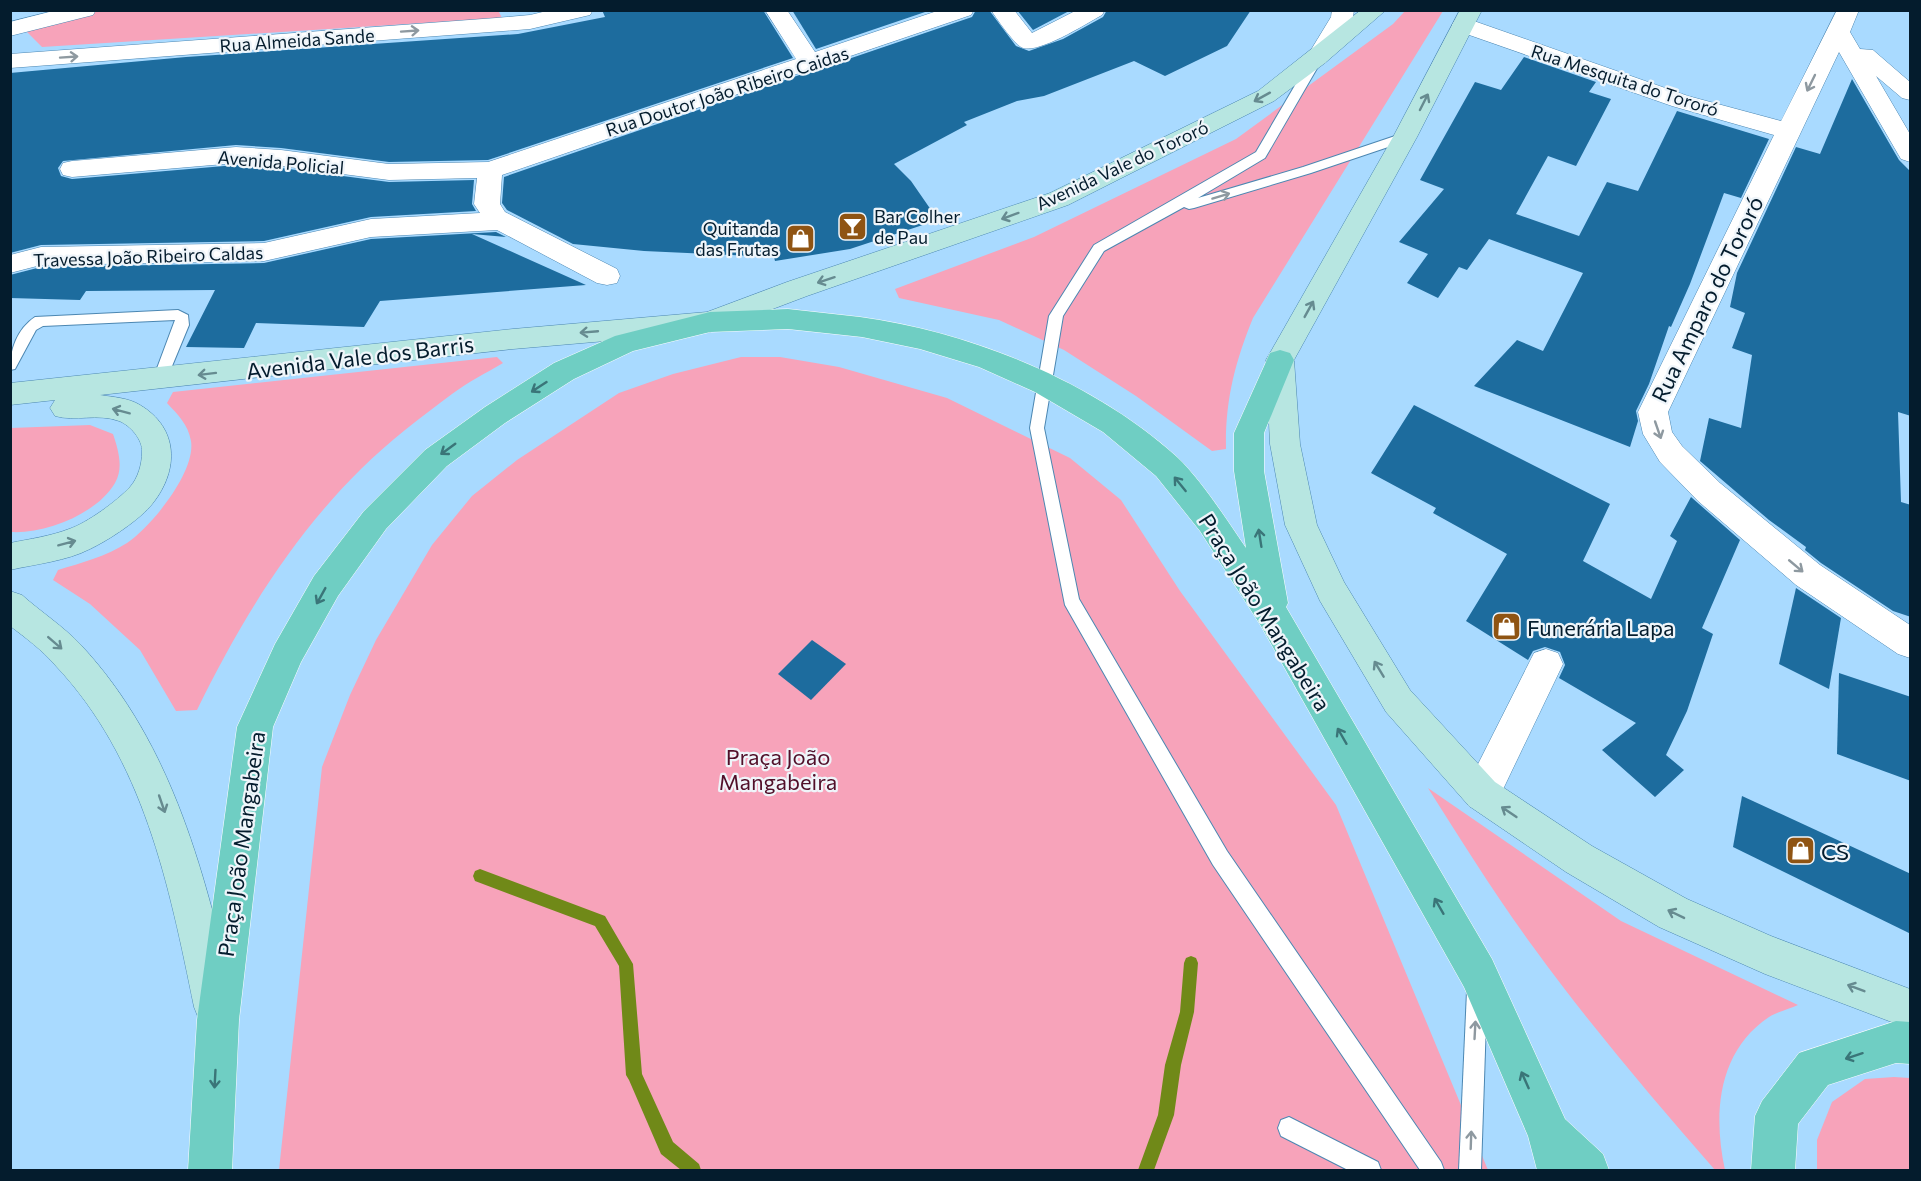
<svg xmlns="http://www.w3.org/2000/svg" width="1921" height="1181" font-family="Commissioner,sans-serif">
	<rect width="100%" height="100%" fill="#a9daff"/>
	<g fill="#f7a3ba">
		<polygon points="102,10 498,10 502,18 42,47 25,30"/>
		<path d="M1405,11h38l-190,307c-18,44 -28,83 -27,131l-14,2 -76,-55 -72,-46 -65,-30 -100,-22 -4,-9 139,-52 202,-98 157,-115z"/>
		<path d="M497,357l6,6c-17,10 -35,19 -51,31 -31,23 -64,48 -91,75 -70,69 -121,153 -164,241l-21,1 -36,-61 -50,-46 -37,-24 5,-10c23,-7 49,-14 69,-27 24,-16 69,-71 64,-102 -3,-17 -13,-26 -24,-38l6,-11z"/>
		<polygon points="741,357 780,357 839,367 947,398 1070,458 1121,500 1180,591 1336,805 1488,1170 279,1170 322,767 350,695 376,640 432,545 472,496 517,460 619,393 673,374"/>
		<path d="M90,425l23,9c5,15 11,34 2,49 -18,31 -70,51 -104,49v-104z"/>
		<path d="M1428,788l193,133 177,84c-9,4 -21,7 -29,12 -52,35 -56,98 -44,153h-10c-63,-72 -125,-145 -181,-222 -38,-52 -72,-106 -106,-160z"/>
		<polygon points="1894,1077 1910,1078 1910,1170 1817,1170 1817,1140 1832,1102 1865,1079"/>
	</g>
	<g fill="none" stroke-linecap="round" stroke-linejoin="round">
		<g fill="#708918" fill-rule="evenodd">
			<polygon points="480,869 605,916 633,964 642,1074 673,1142 699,1164 701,1170 681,1170 661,1154 629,1080 626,1075 619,966 595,926 475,881 473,876 475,871"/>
			<polygon points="1191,956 1196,958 1198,963 1194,1012 1181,1065 1174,1115 1154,1170 1138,1170 1158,1115 1165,1065 1180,1012 1184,963 1186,958"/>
		</g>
	</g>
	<g fill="#1d6c9e">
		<polygon points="602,10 763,10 793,58 488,160 389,162 281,148 236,145 63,161 58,168 61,176 72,179 236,165 281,168 389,182 474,180 472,204 476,211 371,217 264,241 41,245 10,253 10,73 186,57 518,34 605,17"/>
		<polygon points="792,10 931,10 816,49"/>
		<polygon points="976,10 989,10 1016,46 1029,51 1063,39 1103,17 1107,10 1251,10 1227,46 1165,76 1134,61 1044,96 1017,101 964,122 967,125 894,164 911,181 938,220 850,249 775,261 774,257 644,251 573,244 507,210 502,203 504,177 808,72 819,71 822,68 972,17"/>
		<polygon points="1017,10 1071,10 1033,30"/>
		<polygon points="1524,57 1596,82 1589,92 1611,99 1576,166 1548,156 1516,214 1579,236 1607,182 1638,191 1677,111 1769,139 1741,198 1724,193 1690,284 1671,327 1669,326 1649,384 1636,411 1638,421 1630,447 1474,386 1517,340 1543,351 1583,273 1489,239 1467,270 1459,267 1438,298 1407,283 1428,254 1399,242 1444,189 1420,180 1475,82 1501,90"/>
		<polygon points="1852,79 1899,160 1911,172 1911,416 1898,412 1901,502 1911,505 1911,617 1893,611 1821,563 1805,550 1806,547 1769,520 1700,461 1709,418 1741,428 1752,355 1732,348 1745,313 1730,307 1737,273 1796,147 1820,154"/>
		<polygon points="496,232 506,237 472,234 586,285 380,301 364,327 256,323 244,348 186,347 215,290 86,291 80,300 10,298 10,275 41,267 264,263 371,239"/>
		<polygon points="1414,405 1610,504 1583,561 1651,599 1677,541 1670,536 1691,497 1740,540 1702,628 1713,634 1687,711 1666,755 1684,770 1655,797 1602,750 1636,723 1559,678 1565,665 1560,652 1545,647 1533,651 1528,660 1466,621 1507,554 1433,513 1436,508 1371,473"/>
		<polygon points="1796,588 1841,618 1829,689 1779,664"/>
		<polygon points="812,640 846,664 811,700 778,674"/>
		<polygon points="1839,673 1911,697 1911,781 1837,754"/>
		<polygon points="1742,796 1911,874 1911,934 1733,847"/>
	</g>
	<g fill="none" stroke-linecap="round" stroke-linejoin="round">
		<defs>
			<g id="lane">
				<polygon points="1317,55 1323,58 1265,158 1198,198 1303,167 1401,134 1409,134 1409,140 1311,173 1194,208 1189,209 1184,207 1104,251 1063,316 1044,428 1079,599 1227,851 1441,1162 1444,1170 1420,1170 1213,865 1065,605 1030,428 1049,316 1094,245 1256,152 1311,58"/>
				<path d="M178,310l10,5 1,10 -24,58h-10l-2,-4 22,-59 -132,6 -7,4 -21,39 -5,1c0,-20 7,-41 25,-53z"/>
				<polygon points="1477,981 1484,984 1487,991 1481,1170 1459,1170 1467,991 1470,984"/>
				<polygon points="1289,1117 1378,1162 1381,1170 1348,1170 1281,1136 1278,1128 1281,1120"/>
			</g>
			<g id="street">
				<polygon points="57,10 96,10 93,15 10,36 10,22"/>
				<polygon points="551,10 593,10 590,15 530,29 10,68 10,54 496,18 530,15"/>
				<polygon points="765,10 787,10 815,52 940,10 974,10 971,15 821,66 819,69 808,70 502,175 500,204 505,212 617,269 620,276 617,283 607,285 597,283 497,230 371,237 264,261 41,265 10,273 10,255 41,247 264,243 371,219 480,213 474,204 477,178 389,180 281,166 236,163 72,177 63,175 60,169 63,163 72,161 236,147 281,150 389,164 488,162 796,59"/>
				<path d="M991,10h23l18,23 45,-23h28l-3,5c-15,8 -66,41 -81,32 -8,-5 -24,-28 -30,-37z"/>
				<polygon points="1332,10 1354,10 1353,17 1325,63 1317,65 1309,63 1306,58 1331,17"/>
				<polygon points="1837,10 1859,10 1850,32 1860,49 1873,50 1910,82 1910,100 1902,98 1876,76 1910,134 1910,162 1901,159 1898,154 1839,52 1668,412 1672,432 1682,446 1720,483 1820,565 1910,625 1910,658 1898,654 1796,585 1698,501 1660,462 1643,434 1638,412 1774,135 1672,106 1455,30 1452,25 1455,20 1463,18 1471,20 1688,96 1781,121"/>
				<polygon points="1546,649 1558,653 1563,664 1495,806 1482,812 1469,806 1464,794 1469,782 1534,653"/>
			</g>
			<g id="secondary">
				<path d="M1361,10h25l-61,53 -51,38 -206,104 -261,91 -87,33 -10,3 -197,17 -413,46c13,2 29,3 40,10 39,23 39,65 13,98 -12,16 -44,37 -63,46 -23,12 -54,15 -80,21v-27c20,-4 41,-7 59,-14 18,-6 48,-28 61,-42 8,-9 12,-23 12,-35 1,-12 -12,-27 -23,-31 -21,-8 -44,1 -64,-5l-5,-8 5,-8 -45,5v-22l503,-54 194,-17 80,-30 263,-89 208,-102z"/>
				<polygon points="1460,10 1482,10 1417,137 1294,360 1300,444 1317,525 1344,582 1410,690 1495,782 1592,846 1687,899 1771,936 1910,989 1910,1029 1765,974 1659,927 1566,872 1469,806 1386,712 1320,601 1285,525 1270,444 1266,360 1393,137"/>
				<path d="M10,591l12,4c19,17 41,31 59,50 93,100 125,233 155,362l-6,15 -15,6 -15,-6 -6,-15c-25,-122 -50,-248 -139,-342 -13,-15 -29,-27 -45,-39z"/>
			</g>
			<g id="primary">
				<path d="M788,309c24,3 48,5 72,8 111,15 234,65 317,140 25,24 49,62 69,91l-12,-77v-38l36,-80 10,-3 10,3 4,7 -30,73v38l24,132 -2,4 206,352 73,160 38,35 6,16h-72l-9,-34 -64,-149 -203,-361 -61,-95 -44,-55 -53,-44 -68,-40 -56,-25 -59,-18 -58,-12 -74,-8 -78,3 -77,19 -59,28 -69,44 -58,43 -61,63 -48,67 -37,66 -28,65 -34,293 -7,150h-44l9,-150 40,-293 38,-83 39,-68 50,-65 61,-61 60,-43 69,-44 61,-27 95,-24z"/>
				<polygon points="1896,1021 1910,1022 1910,1064 1896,1063 1828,1085 1798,1124 1795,1170 1751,1170 1755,1116 1762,1101 1799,1053"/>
			</g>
		</defs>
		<use href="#lane" stroke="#4c87b2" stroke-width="2"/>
		<use href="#street" stroke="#4c87b2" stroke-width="1"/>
		<use href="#secondary" stroke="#4c87b2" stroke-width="1"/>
		<use href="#primary" stroke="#fff" stroke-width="1"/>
		<use href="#lane" fill="#fff" fill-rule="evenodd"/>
		<use href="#street" fill="#fff" fill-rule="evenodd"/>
		<use href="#secondary" fill="#b7e6e1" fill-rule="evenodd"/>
		<use href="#primary" fill="#6fcec3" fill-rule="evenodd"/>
	</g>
	<defs><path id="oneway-shaft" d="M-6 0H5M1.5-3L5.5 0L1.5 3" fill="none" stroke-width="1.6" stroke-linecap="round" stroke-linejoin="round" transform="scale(1.5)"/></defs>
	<g stroke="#8e99a0">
		<use href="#oneway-shaft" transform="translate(410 31) rotate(-4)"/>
		<use href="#oneway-shaft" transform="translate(69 57) rotate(-4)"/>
		<use href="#oneway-shaft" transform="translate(1811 83) rotate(116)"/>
		<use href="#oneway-shaft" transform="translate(1221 196) rotate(-17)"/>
		<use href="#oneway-shaft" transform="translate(1658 430) rotate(71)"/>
		<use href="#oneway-shaft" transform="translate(1796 566) rotate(40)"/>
		<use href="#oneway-shaft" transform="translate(1475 1030) rotate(-87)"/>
		<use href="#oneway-shaft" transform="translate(1471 1140) rotate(-88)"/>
	</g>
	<g stroke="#668b90">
		<use href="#oneway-shaft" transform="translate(1262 97) rotate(151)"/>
		<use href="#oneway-shaft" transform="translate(1424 102) rotate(-63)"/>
		<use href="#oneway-shaft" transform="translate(1010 216) rotate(160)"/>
		<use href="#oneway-shaft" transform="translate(826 280) rotate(162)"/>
		<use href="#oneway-shaft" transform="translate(1309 309) rotate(-61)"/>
		<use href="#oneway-shaft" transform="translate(589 332) rotate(175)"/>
		<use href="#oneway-shaft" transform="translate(207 374) rotate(173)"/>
		<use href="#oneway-shaft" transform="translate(121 411) rotate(-165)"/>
		<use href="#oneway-shaft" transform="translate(67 543) rotate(-15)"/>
		<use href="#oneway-shaft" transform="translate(55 643) rotate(41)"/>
		<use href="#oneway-shaft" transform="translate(1379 669) rotate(-121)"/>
		<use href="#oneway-shaft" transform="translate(162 804) rotate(71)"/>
		<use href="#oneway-shaft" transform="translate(1509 812) rotate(-146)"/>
		<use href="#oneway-shaft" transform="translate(1676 914) rotate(-154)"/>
		<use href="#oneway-shaft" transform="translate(1856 988) rotate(-159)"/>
	</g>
	<g stroke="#3a7578">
		<use href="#oneway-shaft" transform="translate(539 387) rotate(147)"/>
		<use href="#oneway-shaft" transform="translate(448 449) rotate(144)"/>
		<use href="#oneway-shaft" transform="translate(1180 484) rotate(-129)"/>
		<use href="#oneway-shaft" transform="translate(1260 538) rotate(-99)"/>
		<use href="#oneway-shaft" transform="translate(321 596) rotate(119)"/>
		<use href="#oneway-shaft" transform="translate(1342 736) rotate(-120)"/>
		<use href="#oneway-shaft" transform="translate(1439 906) rotate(-120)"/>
		<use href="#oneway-shaft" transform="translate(1854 1056) rotate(162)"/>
		<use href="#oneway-shaft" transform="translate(215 1079) rotate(93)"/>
		<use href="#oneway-shaft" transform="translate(1525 1080) rotate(-114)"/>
	</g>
	<defs>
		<symbol id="bar-square" viewBox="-11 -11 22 22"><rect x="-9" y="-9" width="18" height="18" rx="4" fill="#8f5413" stroke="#eff5fa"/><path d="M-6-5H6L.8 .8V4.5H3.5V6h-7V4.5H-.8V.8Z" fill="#fff"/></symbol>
		<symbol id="shop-square" viewBox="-11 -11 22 22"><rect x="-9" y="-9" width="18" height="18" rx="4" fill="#8f5413" stroke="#eff5fa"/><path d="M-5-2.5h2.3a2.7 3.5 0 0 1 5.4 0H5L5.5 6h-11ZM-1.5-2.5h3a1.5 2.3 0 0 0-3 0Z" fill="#fff"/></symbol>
	</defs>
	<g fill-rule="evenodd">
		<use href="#bar-square" x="836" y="210" width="33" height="33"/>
		<use href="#shop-square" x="784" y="222" width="33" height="33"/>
		<use href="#shop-square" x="1490" y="610" width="33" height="33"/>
		<use href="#shop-square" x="1784" y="834" width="33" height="33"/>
	</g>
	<g text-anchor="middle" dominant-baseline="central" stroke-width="4.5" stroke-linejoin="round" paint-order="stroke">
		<g font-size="18" fill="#041c2d" stroke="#eff5fa">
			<text transform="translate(297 40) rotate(-4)">Rua Almeida Sande</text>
			<text transform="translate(1625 80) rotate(18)">Rua Mesquita do Tororó</text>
			<text transform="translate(727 91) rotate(-18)">Rua Doutor João Ribeiro Caidas</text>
			<text transform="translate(281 162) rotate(5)">Avenida Policial</text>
			<text transform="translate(1122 165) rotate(-25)">Avenida Vale do Tororó</text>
			<text transform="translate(148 256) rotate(-2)">Travessa João Ribeiro Caldas</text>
		</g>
		<g font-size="18" fill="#041c2d" stroke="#eff5fa" text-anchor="start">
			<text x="874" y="216">Bar Colher<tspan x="874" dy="21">de Pau</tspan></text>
			<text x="779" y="228" text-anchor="end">Quitanda<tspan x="779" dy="21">das Frutas</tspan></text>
		</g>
		<g font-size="22" fill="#041c2d" stroke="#eff5fa">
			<text transform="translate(1707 299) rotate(-64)">Rua Amparo do Tororó</text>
			<text transform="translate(360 357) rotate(-7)">Avenida Vale dos Barris</text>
			<text transform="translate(1265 612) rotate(58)">Praça João Mangabeira</text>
			<text transform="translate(241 844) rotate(-82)">Praça João Mangabeira</text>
		</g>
		<g font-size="22" fill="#041c2d" stroke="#eff5fa" text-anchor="start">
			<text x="1527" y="627">Funerária Lapa</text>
			<text x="1821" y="851">CS</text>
		</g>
		<g font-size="22" fill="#510f29" stroke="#eff5fa">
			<text x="778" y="756">Praça João<tspan x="778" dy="25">Mangabeira</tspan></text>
		</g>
	</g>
	<rect width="1921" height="1181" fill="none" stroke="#041c2d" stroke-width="24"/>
</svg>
